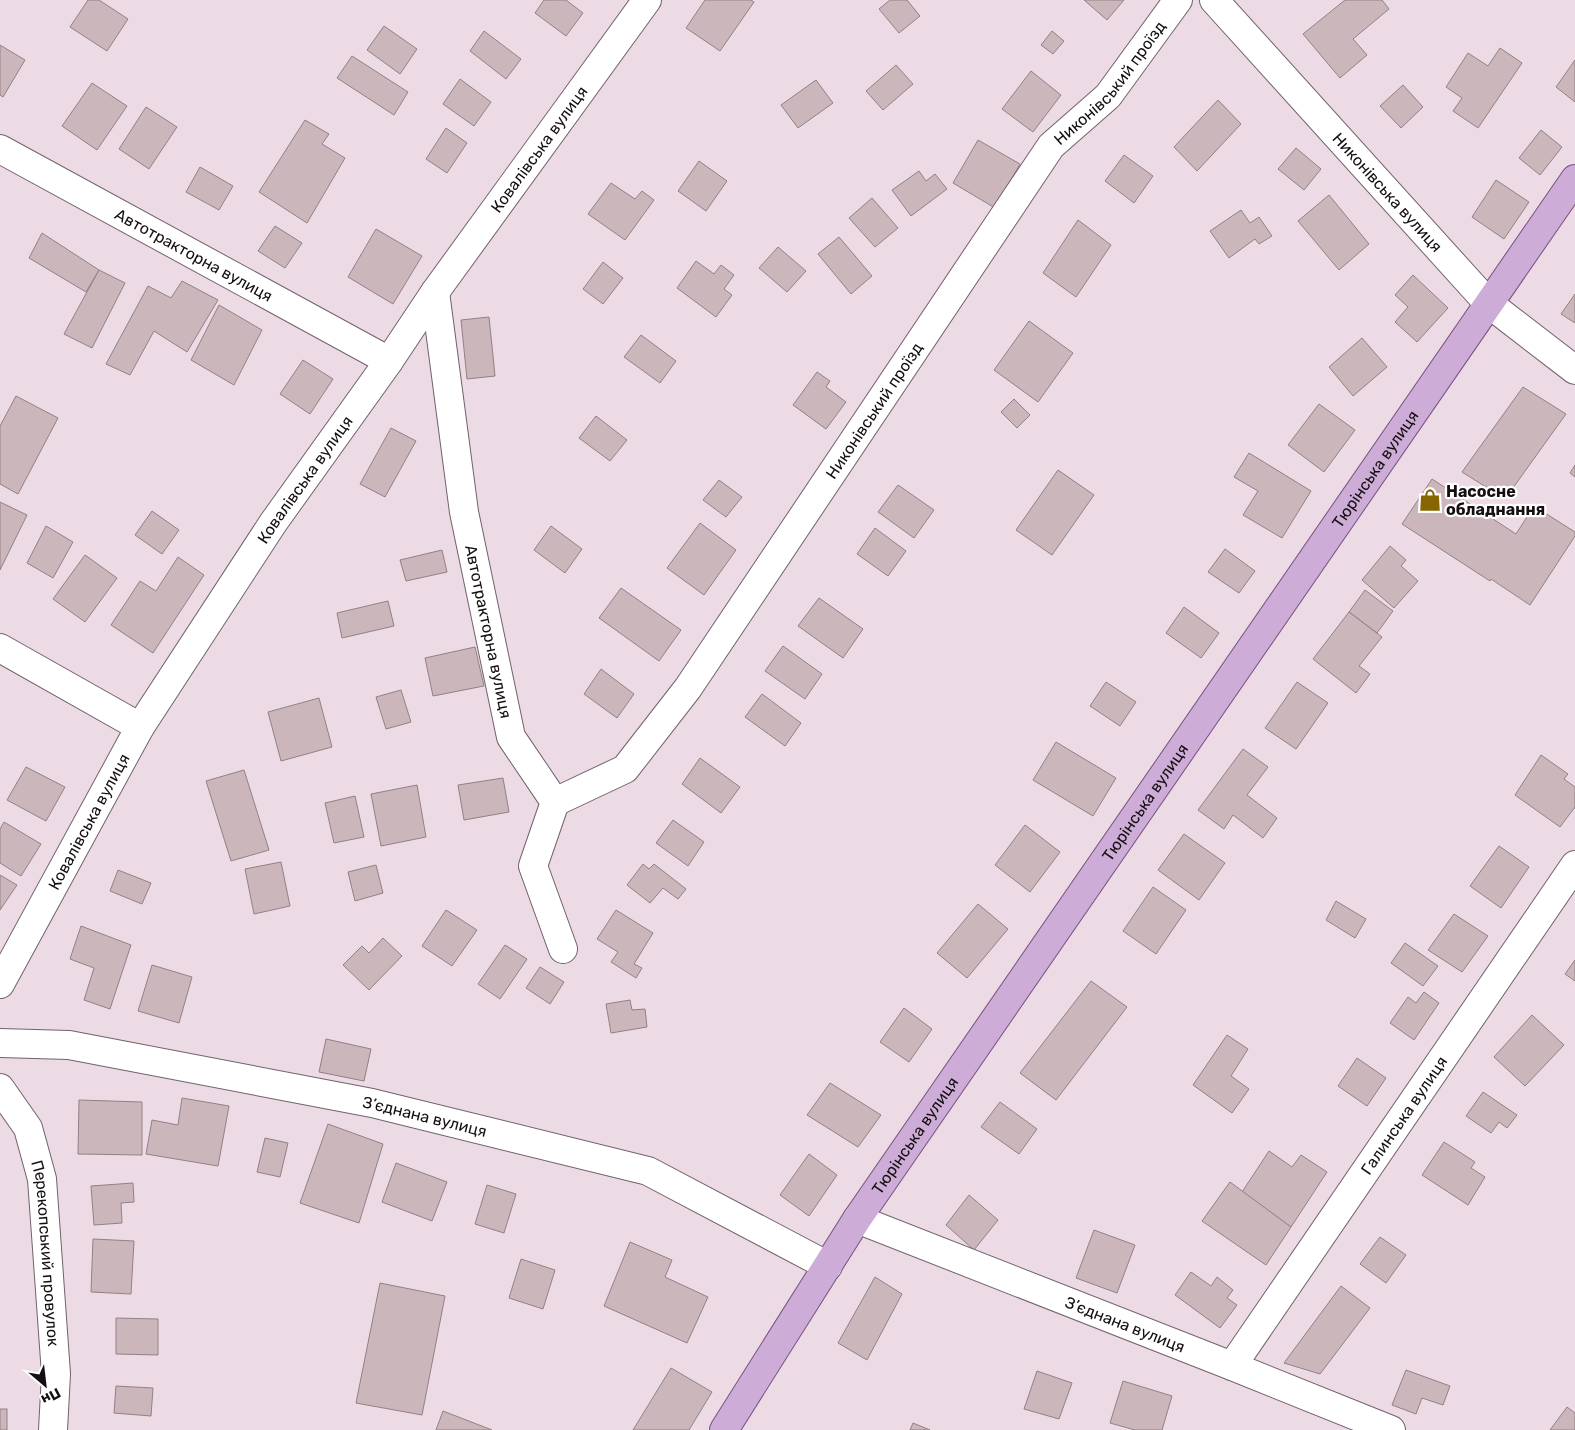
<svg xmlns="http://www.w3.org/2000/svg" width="1575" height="1430" font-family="Rubik,sans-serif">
	<rect width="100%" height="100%" fill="#ecdae5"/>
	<g fill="#cbb6bb" stroke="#938085">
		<polygon points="88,0 99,0 128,19 107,51 70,27"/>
		<polygon points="544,0 566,0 583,13 566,36 535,13"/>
		<polygon points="705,0 751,0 754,2 720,51 686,28"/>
		<polygon points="890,0 907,0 920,16 899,33 879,9"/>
		<polygon points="1084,0 1124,0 1107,20"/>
		<polygon points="1345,0 1382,0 1389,9 1353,39 1367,55 1340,78 1303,34"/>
		<polygon points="384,26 417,49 400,74 367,50"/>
		<polygon points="484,31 521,59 506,79 470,51"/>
		<polygon points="1052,31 1064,41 1053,54 1041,45"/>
		<polygon points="0,45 25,60 3,97 0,95"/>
		<polygon points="1500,48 1522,63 1478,128 1453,111 1462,98 1446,87 1468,53 1488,66"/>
		<polygon points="352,56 408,92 394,115 337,78"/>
		<polygon points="1575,60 1575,102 1556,87"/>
		<polygon points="896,65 913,84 883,110 866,91"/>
		<polygon points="1031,71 1061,95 1033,132 1002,109"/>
		<polygon points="460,79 491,102 474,126 443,104"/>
		<polygon points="816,80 833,103 798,128 781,105"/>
		<polygon points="92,83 127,106 97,150 62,126"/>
		<polygon points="1403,85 1423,107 1401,128 1380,106"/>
		<polygon points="1218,100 1241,124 1197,171 1174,147"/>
		<polygon points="146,107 177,127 149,169 119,149"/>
		<polygon points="305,120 329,134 322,144 345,158 307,223 259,192"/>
		<polygon points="446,128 467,143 447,173 426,159"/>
		<polygon points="1541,130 1562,147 1540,175 1519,158"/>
		<polygon points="978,140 1020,164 995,208 953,183"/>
		<polygon points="1296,148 1321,169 1304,190 1278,169"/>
		<polygon points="1124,155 1153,176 1134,203 1105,181"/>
		<polygon points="699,161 727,181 706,211 678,191"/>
		<polygon points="200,167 233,186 219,210 186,192"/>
		<polygon points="919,171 926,181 935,174 947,189 911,216 892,190"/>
		<polygon points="1496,180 1529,202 1504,239 1472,217"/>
		<polygon points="611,183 635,199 642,191 654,200 625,240 588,214"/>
		<polygon points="1329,195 1369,244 1339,270 1298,221"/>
		<polygon points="872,198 898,228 875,247 849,218"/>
		<polygon points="1241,210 1250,223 1259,217 1272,236 1259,244 1255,239 1229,258 1210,231"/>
		<polygon points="1078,220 1111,245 1076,297 1043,273"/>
		<polygon points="275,226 302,243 285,268 258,251"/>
		<polygon points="376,229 422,256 393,304 348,277"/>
		<polygon points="42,233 99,270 86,292 29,258"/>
		<polygon points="839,237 872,276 851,294 818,254"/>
		<polygon points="778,247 806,271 787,292 759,268"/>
		<polygon points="696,261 714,274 721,265 734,275 724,289 732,295 716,317 677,288"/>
		<polygon points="603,262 623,278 603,304 583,289"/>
		<polygon points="99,270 125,283 92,348 64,334"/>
		<polygon points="1413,275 1448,308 1417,342 1395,322 1408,307 1395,295"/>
		<polygon points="182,281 218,300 187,352 154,331 130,375 106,364 148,286 171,298"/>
		<polygon points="1575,294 1575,323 1561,314"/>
		<polygon points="219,305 262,330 234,385 191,360"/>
		<polygon points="489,317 495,376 467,379 461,320"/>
		<polygon points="1029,321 1073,353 1038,402 994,370"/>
		<polygon points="641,335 676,361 660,383 624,357"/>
		<polygon points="1362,338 1387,367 1353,396 1329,367"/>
		<polygon points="303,360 333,379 310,414 280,394"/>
		<polygon points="817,372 830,381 826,387 846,402 826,429 793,405"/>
		<polygon points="1523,387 1566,414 1505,499 1462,472"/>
		<polygon points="16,396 58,418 18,494 0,484 0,426"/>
		<polygon points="1014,399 1030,415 1017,428 1001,412"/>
		<polygon points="1319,404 1355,430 1324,472 1288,445"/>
		<polygon points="596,416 627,440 610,461 579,438"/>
		<polygon points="391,428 416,441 385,497 360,484"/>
		<polygon points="1249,453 1311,491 1282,538 1243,515 1258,491 1234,477"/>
		<polygon points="1575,465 1575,477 1570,473"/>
		<polygon points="1058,470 1094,495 1052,555 1016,530"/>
		<polygon points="1432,479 1516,534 1534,506 1575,532 1575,536 1530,605 1491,579 1490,581 1402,524"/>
		<polygon points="719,480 742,497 726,517 703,500"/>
		<polygon points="898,485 934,510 914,538 878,512"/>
		<polygon points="0,502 27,515 0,570"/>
		<polygon points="152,511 179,530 162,554 135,535"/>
		<polygon points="700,523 736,550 704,595 667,568"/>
		<polygon points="46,526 73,542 53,578 27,563"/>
		<polygon points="551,526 582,549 565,573 534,550"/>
		<polygon points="875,528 906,551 888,576 857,554"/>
		<polygon points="1390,546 1406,560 1401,566 1418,581 1394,608 1362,580"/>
		<polygon points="1225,549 1255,571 1239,593 1208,572"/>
		<polygon points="442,550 447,572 406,581 400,560"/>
		<polygon points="85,555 117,578 85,622 53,599"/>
		<polygon points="178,557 204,575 153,653 111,625 140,581 156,591"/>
		<polygon points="621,588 681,630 659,661 599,618"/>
		<polygon points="1365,590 1393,611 1377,633 1349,612"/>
		<polygon points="819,598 863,629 843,658 798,626"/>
		<polygon points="388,601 394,626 342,638 337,613"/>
		<polygon points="1184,607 1219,633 1201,658 1166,633"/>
		<polygon points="1349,612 1382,637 1359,666 1370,674 1356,693 1313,659"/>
		<polygon points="783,646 822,674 805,699 765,671"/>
		<polygon points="475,647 484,686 433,696 425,658"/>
		<polygon points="601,669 634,694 617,718 584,694"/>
		<polygon points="1106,682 1136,702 1120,726 1090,706"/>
		<polygon points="1297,682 1328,703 1296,749 1265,728"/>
		<polygon points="401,690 411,722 386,729 376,697"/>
		<polygon points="762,694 801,723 785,746 745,717"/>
		<polygon points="319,698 332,747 281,761 268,712"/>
		<polygon points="1056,742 1116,778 1093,816 1033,780"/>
		<polygon points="1243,749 1268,767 1247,795 1277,818 1263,838 1233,815 1224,829 1198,810"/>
		<polygon points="1541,755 1568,774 1564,779 1575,787 1575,807 1560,827 1515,795"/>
		<polygon points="700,758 740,787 721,813 682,784"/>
		<polygon points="26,767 65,787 46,821 7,800"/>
		<polygon points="244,770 269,850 231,861 206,781"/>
		<polygon points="503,778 509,812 464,820 458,785"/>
		<polygon points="417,785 426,837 381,846 371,794"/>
		<polygon points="355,796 364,837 334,843 325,803"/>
		<polygon points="673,820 704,842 688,866 656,843"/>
		<polygon points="4,822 41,844 21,876 0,863 0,829"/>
		<polygon points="1025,825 1060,852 1030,892 995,865"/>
		<polygon points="1184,834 1225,863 1199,900 1158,870"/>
		<polygon points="1499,846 1529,867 1501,908 1470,886"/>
		<polygon points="281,862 290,906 254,914 245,869"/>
		<polygon points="643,864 649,869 654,864 686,889 678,899 663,888 650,903 627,885"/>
		<polygon points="376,865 383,893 355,901 348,872"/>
		<polygon points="118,870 151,883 142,904 110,891"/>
		<polygon points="0,875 17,885 0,910"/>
		<polygon points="1153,887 1186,910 1156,954 1123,931"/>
		<polygon points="1336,901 1366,919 1355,938 1326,920"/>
		<polygon points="978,904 1008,929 967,978 937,953"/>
		<polygon points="446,910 477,930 452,966 422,946"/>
		<polygon points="616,910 653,933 634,964 642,968 636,978 611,962 618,952 597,939"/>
		<polygon points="1454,914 1488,936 1462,972 1428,950"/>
		<polygon points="81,926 131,945 110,1009 84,1000 94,968 70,959"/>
		<polygon points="383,938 402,956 369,990 343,965 362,946 369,953"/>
		<polygon points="1405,943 1438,966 1423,986 1391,963"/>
		<polygon points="505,945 527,959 500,999 478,984"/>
		<polygon points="1575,960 1575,981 1565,974"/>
		<polygon points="152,965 192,977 179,1023 138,1011"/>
		<polygon points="540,967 564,982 550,1004 526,988"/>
		<polygon points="1091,981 1127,1007 1056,1100 1020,1073"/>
		<polygon points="1424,992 1439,1003 1414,1040 1390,1023 1408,997 1416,1003"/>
		<polygon points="630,1000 632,1010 645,1009 647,1027 611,1033 606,1004"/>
		<polygon points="904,1008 932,1029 909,1062 880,1042"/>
		<polygon points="1532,1015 1564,1045 1525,1086 1494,1057"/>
		<polygon points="1227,1035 1248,1049 1231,1076 1249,1089 1232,1113 1193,1085"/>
		<polygon points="326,1039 371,1049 364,1081 319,1072"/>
		<polygon points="1357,1058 1386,1078 1367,1106 1338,1086"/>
		<polygon points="830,1083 881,1115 858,1147 807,1115"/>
		<polygon points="1483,1092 1517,1115 1507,1128 1499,1122 1491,1133 1466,1116"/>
		<polygon points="182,1098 229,1106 218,1166 146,1154 152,1120 178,1125"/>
		<polygon points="79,1100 142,1102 142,1155 78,1154"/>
		<polygon points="1000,1102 1037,1129 1019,1154 981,1127"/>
		<polygon points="328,1124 383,1144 359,1223 300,1203"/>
		<polygon points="265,1138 288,1143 280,1177 257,1172"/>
		<polygon points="1444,1142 1475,1162 1471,1168 1485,1177 1468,1205 1422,1175"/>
		<polygon points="1269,1151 1292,1167 1301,1155 1327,1172 1291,1227 1242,1192"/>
		<polygon points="809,1154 837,1175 809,1216 780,1195"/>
		<polygon points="396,1163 447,1182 432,1221 382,1202"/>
		<polygon points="1230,1182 1291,1227 1266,1265 1202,1221"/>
		<polygon points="133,1183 134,1202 121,1203 122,1223 94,1225 91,1186"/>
		<polygon points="487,1185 516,1194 504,1233 475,1224"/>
		<polygon points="969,1195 998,1220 974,1250 946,1225"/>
		<polygon points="1094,1230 1135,1245 1117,1293 1076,1278"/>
		<polygon points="1380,1237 1406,1255 1386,1283 1360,1264"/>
		<polygon points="93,1239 134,1241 131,1294 91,1292"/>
		<polygon points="630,1242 672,1260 665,1277 708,1297 687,1343 604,1306"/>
		<polygon points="521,1259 555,1270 543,1309 509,1298"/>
		<polygon points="1191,1272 1211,1286 1217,1277 1233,1290 1227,1298 1237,1305 1220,1328 1175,1295"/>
		<polygon points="875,1277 902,1294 867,1360 838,1343"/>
		<polygon points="380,1283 445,1296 422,1415 356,1403"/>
		<polygon points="1341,1286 1370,1308 1320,1374 1284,1363"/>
		<polygon points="116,1318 158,1319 158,1355 116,1354"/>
		<polygon points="671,1368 712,1392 689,1430 633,1430"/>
		<polygon points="1406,1370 1450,1386 1443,1405 1422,1398 1416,1414 1392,1405"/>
		<polygon points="1037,1371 1072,1383 1059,1419 1024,1409"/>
		<polygon points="1123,1381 1172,1396 1162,1430 1135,1430 1110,1423"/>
		<polygon points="116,1386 153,1388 151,1416 114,1413"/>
		<polygon points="1567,1407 1575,1413 1575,1430 1550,1430"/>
		<rect x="0" y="1409" width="7" height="21"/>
		<polygon points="443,1411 492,1430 436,1430"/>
		<polygon points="913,1423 930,1430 910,1430"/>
	</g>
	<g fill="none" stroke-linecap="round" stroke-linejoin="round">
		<defs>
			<g id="minor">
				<path id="s1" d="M1214,0l274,303 87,67"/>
				<path id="s2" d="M0,149l389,212"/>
				<path id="s3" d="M435,292l29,220 47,225 44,65 -22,64 30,83"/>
				<polyline points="0,648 140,727"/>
				<path id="s4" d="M555,802l70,-33 63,-81 363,-542 57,-50 70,-96"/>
				<path id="s5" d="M0,984l140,-257 133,-204 116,-162 46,-69 212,-292"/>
				<path id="s6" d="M0,1043l69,2 303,58 276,68 180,95"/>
				<path id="s7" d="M0,1088l28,40 14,51 14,195 -3,56"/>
				<path id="s8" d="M857,1219l375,147 159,64"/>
				<path id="s9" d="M1232,1366l343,-501"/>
			</g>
			<g id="major">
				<path id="s10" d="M724,1430l133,-211 718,-1040"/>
			</g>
		</defs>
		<use href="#minor" stroke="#71626c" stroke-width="30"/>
		<use href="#major" stroke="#775180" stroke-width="30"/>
		<use href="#minor" stroke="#fff" stroke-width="28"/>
		<use href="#major" stroke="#cdacd7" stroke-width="28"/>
	</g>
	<defs>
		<symbol id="shop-bare" viewBox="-9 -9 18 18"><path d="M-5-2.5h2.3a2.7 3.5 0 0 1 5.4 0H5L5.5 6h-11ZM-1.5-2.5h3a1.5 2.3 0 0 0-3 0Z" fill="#876500" stroke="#fff" stroke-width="2.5" paint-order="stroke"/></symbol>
	</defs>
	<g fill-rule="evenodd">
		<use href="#shop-bare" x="1414" y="484" width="32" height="32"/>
	</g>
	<g text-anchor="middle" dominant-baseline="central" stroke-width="4.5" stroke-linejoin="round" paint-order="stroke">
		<g font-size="16" fill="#150f12" stroke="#fff">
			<text stroke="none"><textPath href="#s4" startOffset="919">Никонівський проїзд</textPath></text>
			<text stroke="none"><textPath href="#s5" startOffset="995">Ковалівська вулиця</textPath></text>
			<text stroke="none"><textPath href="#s1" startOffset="259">Никонівська вулиця</textPath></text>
			<text stroke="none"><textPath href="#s2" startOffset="221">Автотракторна вулиця</textPath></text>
			<text stroke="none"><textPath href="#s4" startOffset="514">Никонівський проїзд</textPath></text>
			<text stroke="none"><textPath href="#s10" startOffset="1161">Тюрінська вулиця</textPath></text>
			<text stroke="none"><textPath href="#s5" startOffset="590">Ковалівська вулиця</textPath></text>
			<text stroke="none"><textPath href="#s3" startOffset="344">Автотракторна вулиця</textPath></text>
			<text stroke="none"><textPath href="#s10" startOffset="756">Тюрінська вулиця</textPath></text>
			<text stroke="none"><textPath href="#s5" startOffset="185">Ковалівська вулиця</textPath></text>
			<text stroke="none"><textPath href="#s9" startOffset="304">Галинська вулиця</textPath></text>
			<text stroke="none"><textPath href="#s6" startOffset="432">З’єднана вулиця</textPath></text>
			<text stroke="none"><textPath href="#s10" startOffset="351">Тюрінська вулиця</textPath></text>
			<text stroke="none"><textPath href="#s7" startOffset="176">Перекопський провулок</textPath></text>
			<text stroke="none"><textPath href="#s8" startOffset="288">З’єднана вулиця</textPath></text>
		</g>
		<g font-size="16" font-weight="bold" fill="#150f12" stroke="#fff" text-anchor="start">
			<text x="1446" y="491">Насосне<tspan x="1446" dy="18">обладнання</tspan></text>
		</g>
	</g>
	<g transform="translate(45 1385) rotate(152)" stroke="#ffffff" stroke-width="4" paint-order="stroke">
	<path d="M0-4L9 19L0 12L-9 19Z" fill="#150f12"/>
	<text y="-8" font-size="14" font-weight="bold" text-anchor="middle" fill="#150f12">Пн</text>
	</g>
</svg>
